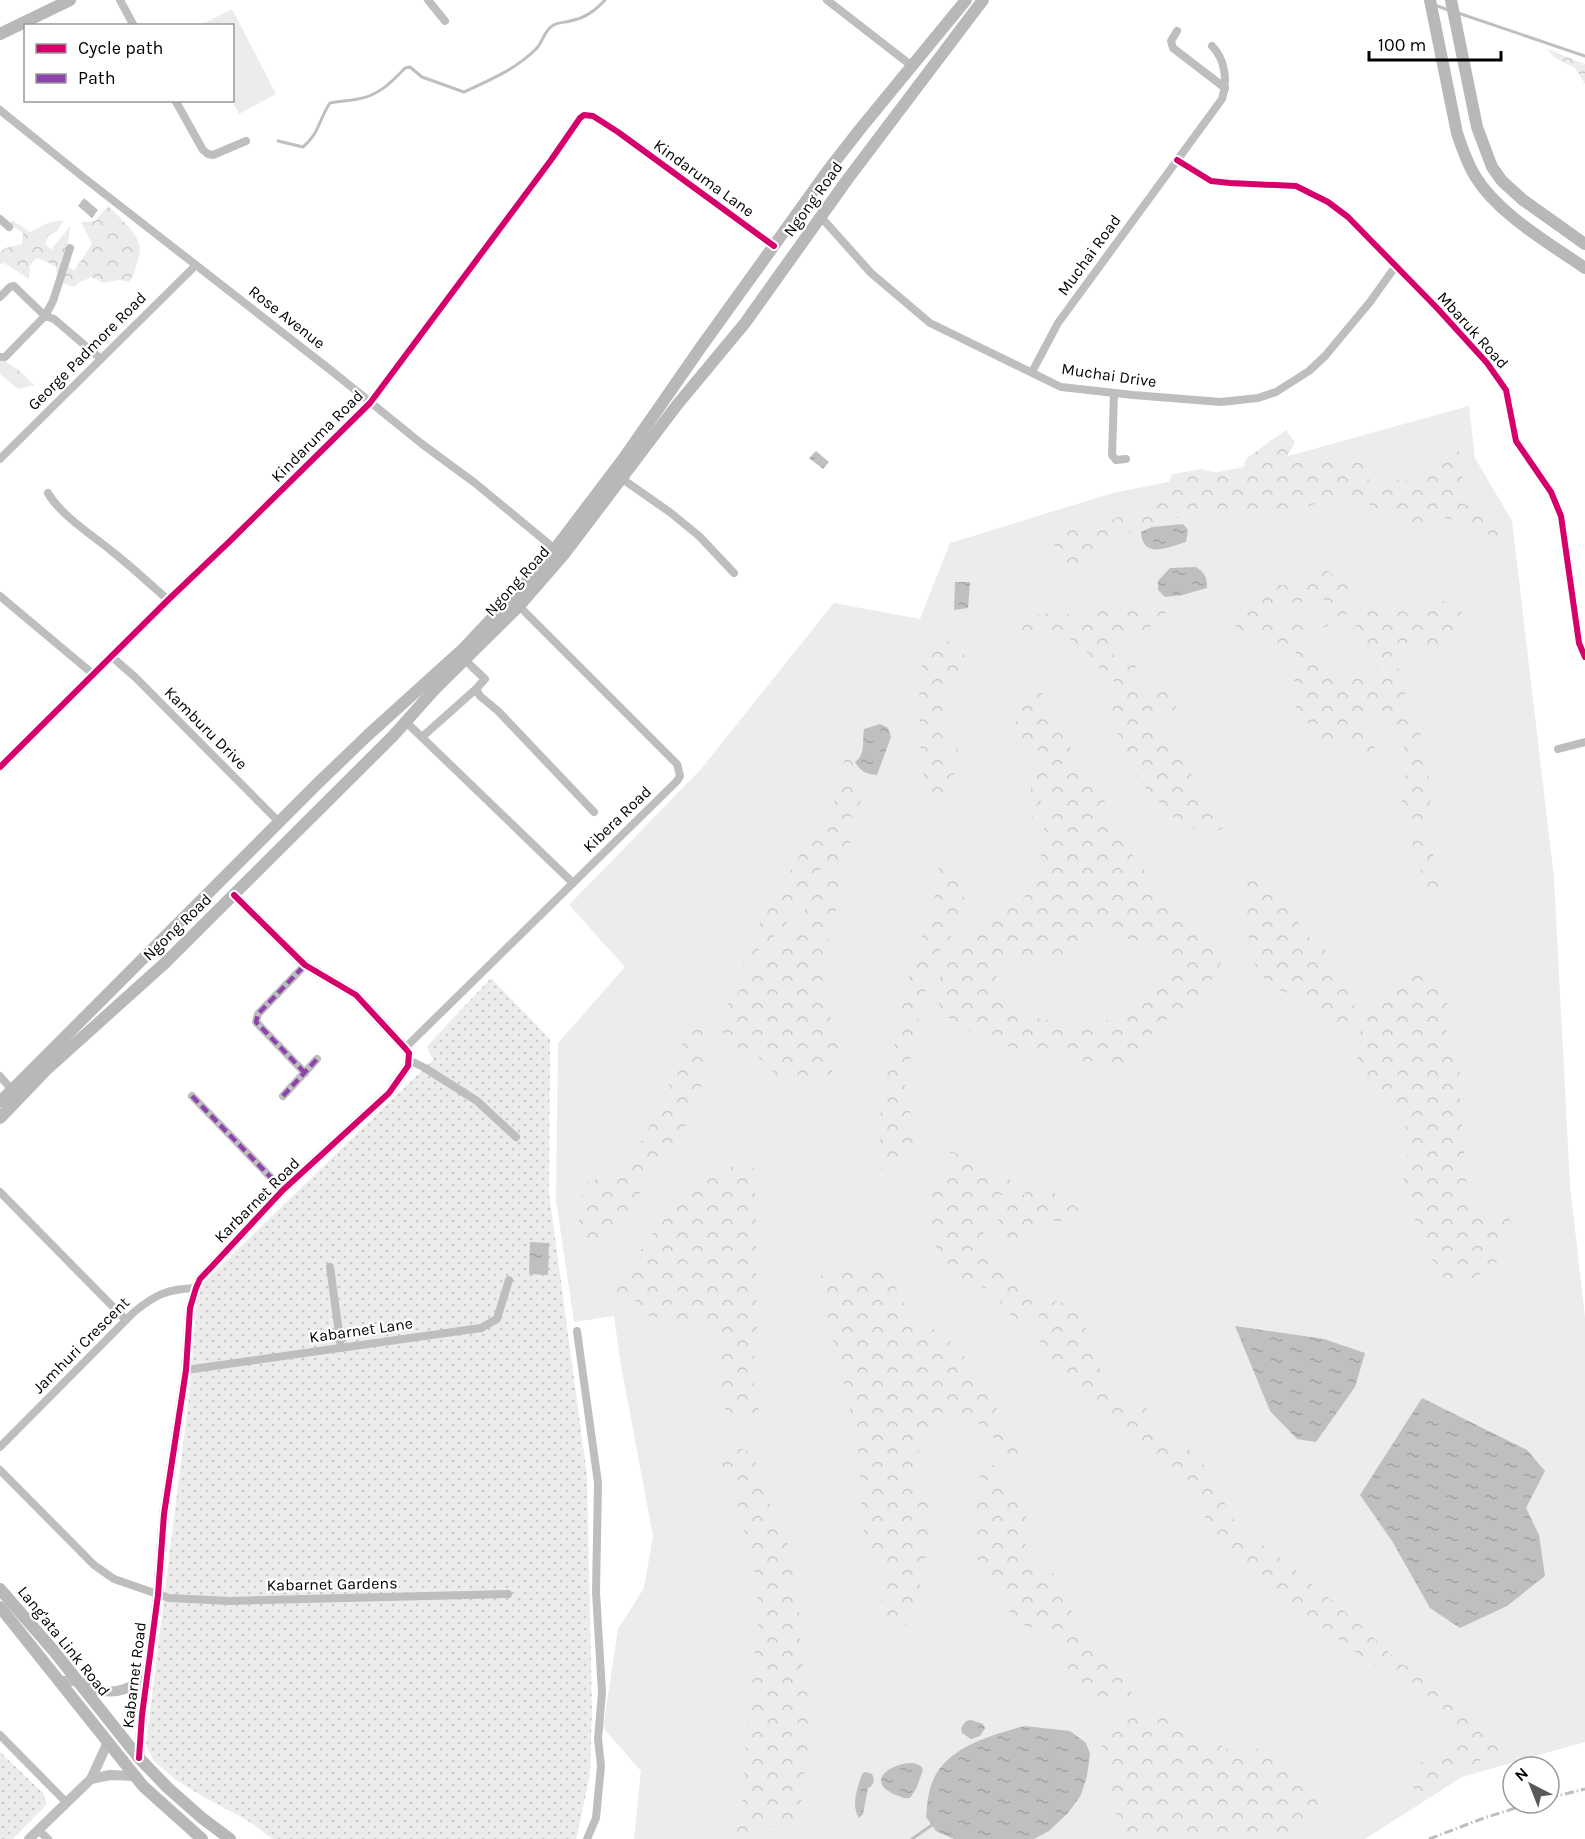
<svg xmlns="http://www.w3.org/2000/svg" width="1585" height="1839" font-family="Karla,sans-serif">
	<defs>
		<pattern id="forest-crowns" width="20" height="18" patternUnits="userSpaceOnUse" patternTransform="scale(1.5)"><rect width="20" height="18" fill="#ececec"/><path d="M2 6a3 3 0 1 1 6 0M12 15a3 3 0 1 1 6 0" fill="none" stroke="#c9c9c9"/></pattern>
		<pattern id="park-dots" width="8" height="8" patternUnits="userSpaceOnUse" patternTransform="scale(1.5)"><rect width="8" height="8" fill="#ececec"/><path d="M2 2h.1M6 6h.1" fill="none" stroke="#c9c9c9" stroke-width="1.8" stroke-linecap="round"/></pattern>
		<pattern id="water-ripples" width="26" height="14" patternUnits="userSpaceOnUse" patternTransform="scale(1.5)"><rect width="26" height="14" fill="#bfbfbf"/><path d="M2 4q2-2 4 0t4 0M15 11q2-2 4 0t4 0" fill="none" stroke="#a2a2a2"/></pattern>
	</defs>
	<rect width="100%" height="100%" fill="#fff"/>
	<g fill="#ececec">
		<polygon points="232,9 276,94 239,114 232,101 232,26 201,25"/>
		<polygon points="1469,406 1475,458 1512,521 1554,878 1570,1185 1585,1318 1585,1742 1462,1777 1365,1839 634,1839 641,1771 603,1728 618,1629 644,1588 653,1536 620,1360 614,1316 574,1322 556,1200 558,1043 625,967 569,905 701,769 834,603 920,619 950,543 1113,493 1259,464"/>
	</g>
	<g fill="url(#forest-crowns)" fill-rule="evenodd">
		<polygon points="1547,49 1585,64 1585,84 1575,68 1554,57"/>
		<path d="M108,206c9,9 28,25 31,38 3,11 -5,28 -9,38l-11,-2 -16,3 -11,-6 -12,5 -6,5c-13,-4 -17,-6 -18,-20l-13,-7 -6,-2 -7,7 -1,14 -25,-16 -4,1v-12l6,-4 16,-4 1,-11 -12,-8 1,-5 18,12 20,-10 14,-2 -7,11 -8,4 -4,8 6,7 19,-24 -2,19v21l6,5 18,-27 -11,-22 14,-1z"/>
		<polygon points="0,358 20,371 34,385 18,389 0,374"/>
		<polygon points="1286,430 1295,443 1281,466 1321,457 1343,454 1363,462 1370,484 1393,479 1417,482 1441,469 1445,450 1456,442 1464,468 1461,486 1461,503 1500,518 1508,532 1492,537 1471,522 1442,518 1412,523 1399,521 1360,499 1320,502 1285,515 1230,512 1185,516 1142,524 1112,543 1093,566 1071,568 1055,548 1051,530 1084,527 1114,519 1159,499 1173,474 1202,469 1238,479 1247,458"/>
		<path d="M1326,570l23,17c5,31 -7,34 -33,43l14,-19 -8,-15 -49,15 -10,7 21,8 19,-5v19l13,21 25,20 18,-10 18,2v-19l-22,-8 -6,-12 13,-15 13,-22 15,18 31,-10 25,-4 17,12 -6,22 -17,14 -16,7 2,-17 -19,3 -12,24 13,12 -4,19 21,48 6,52 -5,29 15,61 2,36 -18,-37 -8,-30 -10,-26 -6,-33 7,-32 -7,-30 -12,-23 -24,6 -1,12 13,22 -10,16 -22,-27 -23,2 -1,-18 -24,-4 -3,-41 2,-28 -30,-8 -31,-17 28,-30 2,-13 32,2z"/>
		<polygon points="1154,603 1167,612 1149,628 1122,639 1113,654 1137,665 1128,678 1143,687 1171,692 1177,708 1155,721 1201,788 1208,811 1227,825 1209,836 1173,817 1147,790 1125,761 1111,703 1104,686 1116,685 1110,674 1090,662 1091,654 1080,650 1062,630 1042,633 1006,630 1026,618 1061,610 1082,622 1094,612"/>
		<path d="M935,630l32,28c-7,13 -18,28 -22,43 -6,17 -4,40 2,57l19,-18 -25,68 -19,-36 -2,-34 -1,-39 2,-30z"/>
		<polygon points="1027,685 1043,694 1059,721 1072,753 1081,766 1064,762 1048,774 1039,809 1032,824 1031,788 1043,759 1033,741 1015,735 1017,702"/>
		<polygon points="848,746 857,747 853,759 853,776 867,789 854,815 841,824 850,838 849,853 836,863 819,870 801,903 781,930 743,964 744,949 775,899 795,862 832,812"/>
		<path d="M1067,768l20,9 17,23 20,44 58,73 27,26 12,20 -3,11 -9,8 -17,24 -24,12 -15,14 -14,22 -14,8 -43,-1 -86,-17 -36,-18 -19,-14 -4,-15 2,-17 16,-34 40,-30 27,-15 17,-28 5,-45 8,-46 5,-8zM1111,925l20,16 35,16 13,11 -29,28 -39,24 -46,3 -28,-5 -41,-17 -8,-10 15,-25 13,-7 43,-1z"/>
		<polygon points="941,852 971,910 936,956 920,1011 903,1095 923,1143 884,1185 880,1155 881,1097 894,1049 903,997 936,892"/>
		<polygon points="829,874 838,884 838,904 829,934 824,970 827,1008 837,1032 839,1056 831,1074 817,1081 801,1083 779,1077 758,1057 739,1048 719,1030 717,1020 721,1012 743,987 760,958 792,927 808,905 820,878"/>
		<polygon points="1268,878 1292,904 1301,931 1326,950 1326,973 1350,994 1355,1006 1343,1037 1319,1007 1291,994 1269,987 1250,956 1245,883"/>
		<polygon points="1406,974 1433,975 1442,984 1448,996 1444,1025 1460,1070 1460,1103 1467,1186 1476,1205 1488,1214 1500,1211 1509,1218 1512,1225 1495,1266 1469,1280 1444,1278 1420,1241 1412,1209 1402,1187 1408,1150 1404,1114 1371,1083 1355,1053 1362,1025 1384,988"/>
		<polygon points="713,1002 701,1040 708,1070 686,1124 615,1231 584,1254 579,1221 583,1185 629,1165 667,1093 680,1047"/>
		<polygon points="951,1151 1013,1181 987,1212 982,1239 1009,1280 1039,1298 1016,1322 990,1289 943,1279 928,1205"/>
		<polygon points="753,1160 756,1211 757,1333 752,1373 763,1432 723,1408 715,1384 722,1349 707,1321 650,1317 630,1295 608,1292 647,1242 674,1201 721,1170"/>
		<polygon points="1048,1189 1079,1209 1077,1217 1070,1221 1038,1221 1026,1231 1018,1246 1008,1249 998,1246 990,1237 993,1226 1012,1203 1029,1190"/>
		<path d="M835,1265l51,7 6,3 5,17 15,25 34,19 17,19 63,100 -4,5 -9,3 -11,-8 -3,-13 -26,-22 -18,-6 -16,8 -13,14 -9,19 -1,22 14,23 -2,43 -6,34 -12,45c-5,4 -11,6 -18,2 -17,-9 -8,-39 -6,-54l-21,-29 -3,-25 -3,-60 -8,-43 -32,-131 4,-10z"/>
		<polygon points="1055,1301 1073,1306 1091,1336 1100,1369 1122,1398 1142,1401 1154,1422 1172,1441 1189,1449 1209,1470 1213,1490 1224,1502 1235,1522 1248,1535 1282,1559 1355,1620 1401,1664 1427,1674 1494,1741 1498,1750 1492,1755 1453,1774 1425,1792 1416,1792 1410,1783 1410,1773 1424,1760 1448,1756 1459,1737 1456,1720 1449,1712 1437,1706 1416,1700 1395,1678 1368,1661 1294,1607 1212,1531 1194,1495 1157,1469 1149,1448 1129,1440 1104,1419 1093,1392 1058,1370 1038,1338 1039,1309"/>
		<polygon points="736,1446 753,1455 766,1496 793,1555 799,1605 801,1655 812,1723 804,1771 801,1804 792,1822 777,1825 758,1831 751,1839 733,1839 733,1831 743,1799 748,1699 759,1619 754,1568 736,1498 720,1459 722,1449"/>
		<path d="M990,1463l6,4 10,22 22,31 -2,22 -3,18 14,8 13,3 9,7 21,53 12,5 14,15 14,10 11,24v10c-10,8 -18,10 -31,9 -31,-3 -31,-34 -36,-58l-18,-15 -23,-6 -15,-15 -6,-19 -22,-26 -6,-17 -2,-27 7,-28 1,-20 3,-6z"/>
		<path d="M1146,1710l18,6 71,37 14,2 12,-9 10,1 11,6c10,28 15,29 36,48l2,11 -8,11 -11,9 -26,7h-149l-7,-7 -4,-28 -14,-55 6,-18 14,-14z"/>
	</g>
	<g fill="url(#park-dots)">
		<polygon points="491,978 550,1039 549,1193 587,1475 592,1709 590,1775 576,1839 273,1839 247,1820 209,1800 176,1780 154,1761 146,1745 189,1397 197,1300 203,1283 433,1060 427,1046"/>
		<polygon points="0,1752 43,1793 47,1804 13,1839 0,1839"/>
	</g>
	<g fill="url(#water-ripples)">
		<polygon points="84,198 98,210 92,218 78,206"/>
		<polygon points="816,451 829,462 823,469 809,458"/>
		<path d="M1183,524l5,6 -2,12c-18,5 -43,18 -45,-10l11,-5z"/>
		<path d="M1196,567c9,6 11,10 11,21l-25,7 -17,2 -7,-7v-9l12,-13z"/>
		<polygon points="955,582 970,582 968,608 954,610"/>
		<path d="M880,724l8,4 3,9 -14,38c-11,-1 -16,-3 -22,-13 11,-8 7,-21 9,-33z"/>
		<polygon points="530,1242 549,1243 548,1275 529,1274"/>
		<polygon points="1235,1326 1324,1339 1365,1353 1355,1387 1316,1442 1297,1439 1270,1411"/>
		<polygon points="1422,1398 1527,1450 1545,1471 1526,1508 1539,1535 1545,1576 1507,1606 1460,1628 1430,1608 1392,1541 1360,1495"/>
		<polygon points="971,1720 983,1724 985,1728 980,1736 971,1739 962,1733 961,1728 966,1721"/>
		<path d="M1024,1726l46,5 16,12 4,11 -3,22 -6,19 -13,18 -19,18 -15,8h-80l-18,-8 -10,-14c1,-8 1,-16 3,-24 9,-44 57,-56 95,-67z"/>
		<path d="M914,1763l7,3 2,4 -7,19 -6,9c-6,1 -8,-1 -14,-3 -33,-14 -4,-33 18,-32z"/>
		<path d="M866,1772l6,2c3,6 2,12 -4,14l-5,26 -4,4c-8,-12 -2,-28 2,-41l2,-4z"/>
	</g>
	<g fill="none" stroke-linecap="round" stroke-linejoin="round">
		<g stroke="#bfbfbf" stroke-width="3">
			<polyline points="1435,5 1448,10"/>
			<polyline points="1458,13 1585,56"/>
			<path d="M278,141l25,6c16,-13 16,-28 27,-44 10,-2 19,-2 28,-4 20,-3 34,-17 47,-31l5,-1 12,10 42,15c26,-12 52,-23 72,-43 7,-7 8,-18 16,-23 6,-4 11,-3 18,-5 13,-2 26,-11 35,-21"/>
			<polyline points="912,1839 932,1825"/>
		</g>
		<g stroke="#bebebe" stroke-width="8">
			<polyline points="120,0 134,26"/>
			<polyline points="428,0 445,21"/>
			<polyline points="827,0 912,66"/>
			<polyline points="1177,31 1171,41 1173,48 1225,88"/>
			<polyline points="175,100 203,150 208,154 213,155 246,141"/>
			<polyline points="0,110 83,177 333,372 422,444 475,483 555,549"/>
			<polyline points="1177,160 1211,181 1230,183 1296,186 1328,202 1348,217 1437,308 1487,363 1506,390 1516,441 1551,492 1561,516 1579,643 1585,657"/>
			<polyline points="820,216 871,273 930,323 1061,387 1133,395 1221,402 1258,398 1276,392 1309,371 1325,356 1370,302 1395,267"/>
			<polyline points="0,219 9,227"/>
			<polyline points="0,297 10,287 14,286 45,316 53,301 70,248"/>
			<polyline points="0,357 5,357 45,316 54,319 101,359"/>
			<path d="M1032,372l26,-49 164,-224c6,-18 3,-40 -10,-53"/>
			<polyline points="1114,393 1112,455 1116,460 1126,459"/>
			<polyline points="0,459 196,265"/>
			<polyline points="621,478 671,513 699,536 734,573"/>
			<path d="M48,493c12,22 47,44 66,60 19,15 36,31 54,47"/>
			<polyline points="0,596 93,674"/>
			<polyline points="112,657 135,677 279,822"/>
			<polyline points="465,660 485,679 476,689 480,696 498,711 594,812"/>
			<polyline points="406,722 573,883"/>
			<polyline points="422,737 476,689"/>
			<polyline points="1558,749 1585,742"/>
			<polyline points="0,767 168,600 230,541 370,403 551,160 580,118 584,115 593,116 618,132 774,246"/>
			<polyline points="405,1048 677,781 680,776 677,764 519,606"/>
			<polyline points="409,1060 425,1068 477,1101 516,1137"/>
			<polyline points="305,1073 256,1022 258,1014 305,965"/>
			<polyline points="0,1076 12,1090"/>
			<polyline points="192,1096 283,1190"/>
			<polyline points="283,1096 317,1059"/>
			<polyline points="0,1192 126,1320"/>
			<polyline points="330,1267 341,1348"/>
			<polyline points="577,1331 598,1483 596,1592 602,1692 598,1739 601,1766 596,1818 587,1839"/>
			<polyline points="186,1370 481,1328 497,1319 509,1280"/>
			<path d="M0,1447l134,-135c22,-18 34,-23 62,-24"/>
			<polyline points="0,1470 94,1565 114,1579 169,1598 229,1601 508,1594"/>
			<polyline points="0,1735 66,1802"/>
			<polyline points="38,1830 48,1839"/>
		</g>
		<g stroke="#bebebe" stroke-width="10">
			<path d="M58,1681c6,0 14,-1 20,1 6,1 12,5 17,7 20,7 39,-1 52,-15"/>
			<polyline points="139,1758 142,1715 158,1595 164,1514 186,1370 190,1308 196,1288 200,1279 216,1262 283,1190 389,1093 408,1066 409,1053 405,1048 356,995 305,965 234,895"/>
			<polyline points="91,1779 110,1775 135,1776"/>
			<polyline points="29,1839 91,1779 108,1742"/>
		</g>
		<g stroke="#b8b8b8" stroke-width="12">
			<path d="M1430,0l27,133c5,15 10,30 18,43 23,38 74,67 110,92"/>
			<polyline points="1451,0 1477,127 1492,167 1502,181 1523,200 1585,244"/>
			<polyline points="0,34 70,0"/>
			<polyline points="0,1102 317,784 368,735 462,650 529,579 555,549 624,458 701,347 829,169 861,128 966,0"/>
			<polyline points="0,1118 46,1070 165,963 393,736 434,690 519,606 565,553 677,405 745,323 847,180 983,0"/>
			<polyline points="0,1589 53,1650 139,1758 168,1788 202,1818 230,1839"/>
			<polyline points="0,1607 143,1786 202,1839"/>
		</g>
		<g stroke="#bebebe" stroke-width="3" stroke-dasharray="9 3 1.5 3" stroke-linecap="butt">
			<polyline points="1549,1798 1585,1789"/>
			<polyline points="1429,1839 1484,1818 1531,1803"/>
		</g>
		<g stroke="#8e44ad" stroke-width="4.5" stroke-dasharray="9 4.5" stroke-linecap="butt">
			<polyline points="305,1073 256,1022 258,1014 305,965"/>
			<polyline points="192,1096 283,1190"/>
			<polyline points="283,1096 317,1059"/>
		</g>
		<defs>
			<g id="cycleway">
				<polyline points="1177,160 1211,181 1230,183 1296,186 1328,202 1348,217 1437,308 1487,363 1506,390 1516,441 1551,492 1561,516 1579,643 1585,657"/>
				<polyline points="0,767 168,600 230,541 370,403 551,160 580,118 584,115 593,116 618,132 774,246"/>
				<polyline points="139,1758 142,1715 158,1595 164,1514 186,1370 190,1308 196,1288 200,1279 216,1262 283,1190 389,1093 408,1066 409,1053 405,1048 356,995 305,965 234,895"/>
			</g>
		</defs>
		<use href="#cycleway" stroke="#fff" stroke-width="10"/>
		<use href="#cycleway" stroke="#d6006c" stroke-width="6"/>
	</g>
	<g text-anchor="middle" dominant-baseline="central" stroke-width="4.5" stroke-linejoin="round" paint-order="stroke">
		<g font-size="16" fill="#000" stroke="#fff">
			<text transform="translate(704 178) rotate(36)">Kindaruma Lane</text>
			<text transform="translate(813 199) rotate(-54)">Ngong Road</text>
			<text transform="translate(1089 255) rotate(-54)">Muchai Road</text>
			<text transform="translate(287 317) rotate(38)">Rose Avenue</text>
			<text transform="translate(1473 330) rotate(48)">Mbaruk Road</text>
			<text transform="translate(87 351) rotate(-45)">George Padmore Road</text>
			<text transform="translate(1109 375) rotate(8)">Muchai Drive</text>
			<text transform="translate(317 436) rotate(-45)">Kindaruma Road</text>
			<text transform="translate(517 581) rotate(-48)">Ngong Road</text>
			<text transform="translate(206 728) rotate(45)">Kamburu Drive</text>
			<text transform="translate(617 819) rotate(-44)">Kibera Road</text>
			<text transform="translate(177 927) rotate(-44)">Ngong Road</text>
			<text transform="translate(257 1200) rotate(-45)">Karbarnet Road</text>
			<text transform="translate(361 1330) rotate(-8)">Kabarnet Lane</text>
			<text transform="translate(81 1345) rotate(-45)">Jamhuri Crescent</text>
			<text transform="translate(332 1584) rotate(-1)">Kabarnet Gardens</text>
			<text transform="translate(64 1641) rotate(51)">Lang'ata Link Road</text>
			<text transform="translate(134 1675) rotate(-83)">Kabarnet Road</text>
		</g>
	</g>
	<rect x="24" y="24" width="210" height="78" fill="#ffffff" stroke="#999999" stroke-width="1.5"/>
	<rect x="36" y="44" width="30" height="9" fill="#d6006c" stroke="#999999" stroke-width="1.5"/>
	<text x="78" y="54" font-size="18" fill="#000000">Cycle path</text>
	<rect x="36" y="74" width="30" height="9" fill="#8e44ad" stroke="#999999" stroke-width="1.5"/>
	<text x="78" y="84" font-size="18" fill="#000000">Path</text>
	<g transform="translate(1531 1785) rotate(318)"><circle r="28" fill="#ffffff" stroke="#999999" stroke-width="1.5"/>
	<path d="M0-4.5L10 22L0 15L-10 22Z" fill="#595959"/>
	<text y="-9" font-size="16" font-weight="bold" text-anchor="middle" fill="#000000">N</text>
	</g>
	<path d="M1369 51v9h132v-9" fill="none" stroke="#000000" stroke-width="3"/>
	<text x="1378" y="51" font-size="18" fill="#000000" stroke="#ffffff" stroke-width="4.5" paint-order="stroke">100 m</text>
</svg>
